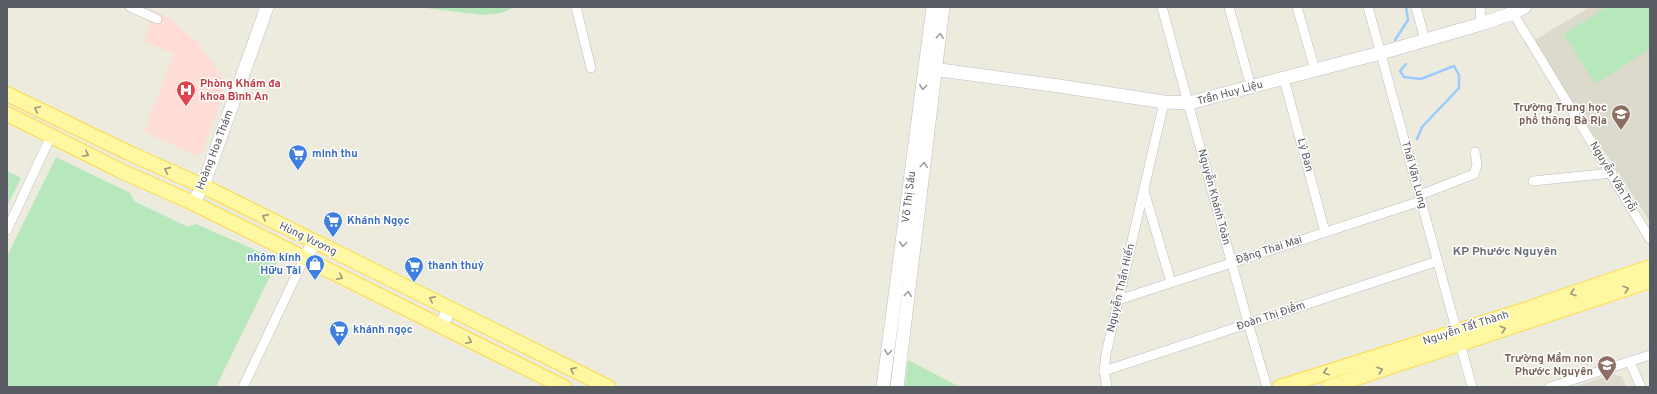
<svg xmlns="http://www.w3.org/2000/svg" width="1657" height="394" font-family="Overpass,sans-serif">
	<rect width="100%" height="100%" fill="#edebde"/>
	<g fill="#dcdacd">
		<polygon points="1590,7 1650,7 1650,222 1533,41"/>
		<polygon points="1614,374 1622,377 1626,387 1574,387"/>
	</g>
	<polygon fill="#feddd7" points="153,10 170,18 198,43 227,82 202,153 195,155 144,132 174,54 144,41"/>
	<g fill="#b7e8bb">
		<polygon points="417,7 515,7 501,13 483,15"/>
		<polygon points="1607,7 1649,7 1650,49 1595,84 1564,34"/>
		<polygon points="56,157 130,193 134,201 188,227 196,224 278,260 216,387 7,387 7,256"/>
		<polygon points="7,171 21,178 7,206"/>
		<polygon points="908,360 960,387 905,387"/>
	</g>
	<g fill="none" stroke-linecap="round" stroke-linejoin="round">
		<g stroke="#9cccff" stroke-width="2.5">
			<polyline points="1395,40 1408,20 1406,7"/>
			<polyline points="1406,64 1400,71 1404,77 1421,79 1454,66 1459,75 1459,88 1422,127 1417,139"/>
		</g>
		<defs>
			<g id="street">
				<polyline points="130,7 157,19"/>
				<polyline points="576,7 591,68"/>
				<polyline points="1162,7 1248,323 1267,387"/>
				<polyline points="1229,7 1251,87"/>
				<polyline points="1297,7 1315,70"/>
				<polyline points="1368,7 1472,387"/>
				<polyline points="1416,7 1425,40"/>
				<polyline points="1480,7 1481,24"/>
				<polyline points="1513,13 1650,239"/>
				<polyline points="1284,79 1325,232"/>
				<polyline points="1533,181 1612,173"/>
				<polyline points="1144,191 1171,282"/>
				<polyline points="1420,195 1474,174 1477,165 1475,152"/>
				<polyline points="7,230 51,136"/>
				<polyline points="1118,300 1421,201"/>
				<polyline points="1630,362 1641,387"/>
				<polyline points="1104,371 1438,261"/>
				<polyline points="243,387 304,259"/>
				<polyline points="1107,387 1104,371 1106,354 1164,102"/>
				<polyline points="1550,387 1650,355"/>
			</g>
			<g id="secondary">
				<polyline points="925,68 1059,86 1164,102 1189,103 1388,51 1481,24 1513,13 1525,7"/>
				<polyline points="193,203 203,186 267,7"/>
				<polyline points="304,259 315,242"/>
				<polyline points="441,326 450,308"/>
				<polyline points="883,387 933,7"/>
				<polyline points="897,387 943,7"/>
			</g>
			<g id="primary">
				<polyline points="7,94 129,153 203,186 608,387"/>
				<polyline points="7,114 119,170 193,203 564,387"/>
				<polyline points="1280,387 1518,312 1650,267"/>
				<polyline points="1329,387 1650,281"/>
			</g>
		</defs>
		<use href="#street" stroke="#babcc2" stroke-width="10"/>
		<use href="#secondary" stroke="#bcbfc7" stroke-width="14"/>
		<use href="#primary" stroke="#ffda45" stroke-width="16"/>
		<use href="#street" stroke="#fff" stroke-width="9"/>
		<use href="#secondary" stroke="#fff" stroke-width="13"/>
		<use href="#primary" stroke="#fff7a1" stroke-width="14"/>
	</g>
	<defs><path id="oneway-chevron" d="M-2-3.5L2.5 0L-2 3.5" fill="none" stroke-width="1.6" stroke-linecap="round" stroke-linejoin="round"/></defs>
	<g stroke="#9b9da1">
		<use href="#oneway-chevron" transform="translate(940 36) rotate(-84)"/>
		<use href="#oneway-chevron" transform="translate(923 87) rotate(97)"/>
		<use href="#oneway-chevron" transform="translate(924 165) rotate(-83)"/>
		<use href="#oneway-chevron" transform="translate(903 244) rotate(97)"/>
		<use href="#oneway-chevron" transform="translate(908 294) rotate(-83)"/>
		<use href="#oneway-chevron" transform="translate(888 352) rotate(98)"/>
	</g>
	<g stroke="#9b997b">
		<use href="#oneway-chevron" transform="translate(37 109) rotate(-155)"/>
		<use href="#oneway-chevron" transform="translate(86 154) rotate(26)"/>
		<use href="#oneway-chevron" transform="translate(167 170) rotate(-156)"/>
		<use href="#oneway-chevron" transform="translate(265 217) rotate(-153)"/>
		<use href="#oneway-chevron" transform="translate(340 277) rotate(26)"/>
		<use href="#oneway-chevron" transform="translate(1626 289) rotate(-18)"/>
		<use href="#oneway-chevron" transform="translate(1573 293) rotate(161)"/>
		<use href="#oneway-chevron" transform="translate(432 299) rotate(-153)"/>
		<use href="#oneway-chevron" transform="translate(1503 329) rotate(-18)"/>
		<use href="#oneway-chevron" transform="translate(469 341) rotate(27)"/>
		<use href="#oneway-chevron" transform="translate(573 370) rotate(-154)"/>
		<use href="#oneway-chevron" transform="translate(1380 370) rotate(-19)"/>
		<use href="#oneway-chevron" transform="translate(1326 372) rotate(162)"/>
	</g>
	<defs>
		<symbol id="hospital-pin" viewBox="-11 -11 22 30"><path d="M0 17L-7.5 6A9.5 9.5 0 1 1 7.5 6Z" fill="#e0444e" stroke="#fff"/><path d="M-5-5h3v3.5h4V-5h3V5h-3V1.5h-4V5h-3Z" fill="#fff"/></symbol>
		<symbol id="school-pin" viewBox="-11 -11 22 30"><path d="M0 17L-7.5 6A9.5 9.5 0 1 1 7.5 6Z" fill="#8d6e63" stroke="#fff"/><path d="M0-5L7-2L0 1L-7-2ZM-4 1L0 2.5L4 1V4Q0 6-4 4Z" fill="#fff"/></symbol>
		<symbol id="supermarket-pin" viewBox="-11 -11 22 30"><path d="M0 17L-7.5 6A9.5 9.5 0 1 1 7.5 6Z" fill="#3f7fe0" stroke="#fff"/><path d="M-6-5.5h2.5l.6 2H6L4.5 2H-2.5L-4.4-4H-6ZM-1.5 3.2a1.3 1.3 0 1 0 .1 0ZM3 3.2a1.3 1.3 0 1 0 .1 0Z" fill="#fff"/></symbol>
		<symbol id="shop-pin" viewBox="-11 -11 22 30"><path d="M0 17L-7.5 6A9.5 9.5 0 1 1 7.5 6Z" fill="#3f7fe0" stroke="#fff"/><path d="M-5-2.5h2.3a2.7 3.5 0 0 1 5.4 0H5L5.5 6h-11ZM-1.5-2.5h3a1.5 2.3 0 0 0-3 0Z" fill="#fff"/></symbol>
	</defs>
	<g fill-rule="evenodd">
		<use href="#hospital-pin" x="175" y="79" width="22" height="30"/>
		<use href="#school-pin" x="1610" y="103" width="22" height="30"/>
		<use href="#supermarket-pin" x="287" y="143" width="22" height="30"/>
		<use href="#supermarket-pin" x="322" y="210" width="22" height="30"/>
		<use href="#shop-pin" x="304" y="253" width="22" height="30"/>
		<use href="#supermarket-pin" x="403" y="255" width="22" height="30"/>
		<use href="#supermarket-pin" x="328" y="319" width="22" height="30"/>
		<use href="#school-pin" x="1596" y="354" width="22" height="30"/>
	</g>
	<g text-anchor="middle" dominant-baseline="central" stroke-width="3" stroke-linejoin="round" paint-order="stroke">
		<g font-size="11" font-weight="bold" fill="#be3a42" stroke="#fff" text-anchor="start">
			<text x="200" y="84">Phòng Khám đa<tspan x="200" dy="13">khoa Bình An</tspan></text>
		</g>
		<g font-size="11" fill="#585b62" stroke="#fff">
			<text transform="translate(1230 93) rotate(-15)">Trần Huy Liệu</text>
			<text transform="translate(215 150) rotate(-69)">Hoàng Hoa Thám</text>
			<text transform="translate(1305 155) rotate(75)">Lý Ban</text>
			<text transform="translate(1414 175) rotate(75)">Thái Văn Lung</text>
			<text transform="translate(1613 177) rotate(59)">Nguyễn Văn Trỗi</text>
			<text transform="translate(909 197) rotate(-83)">Võ Thị Sáu</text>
			<text transform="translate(1214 197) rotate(75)">Nguyễn Khánh Toàn</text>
			<text transform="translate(308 239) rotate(26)">Hùng Vương</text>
			<text transform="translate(1269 250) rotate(-18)">Đặng Thai Mai</text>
			<text transform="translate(1121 288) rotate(-77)">Nguyễn Thần Hiến</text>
			<text transform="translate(1271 316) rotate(-18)">Đoàn Thị Điểm</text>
			<text transform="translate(1466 328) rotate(-18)">Nguyễn Tất Thành</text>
		</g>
		<g font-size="11" font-weight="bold" fill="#785e54" stroke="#fff" text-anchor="end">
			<text x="1607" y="108">Trường Trung học<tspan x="1607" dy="13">phổ thông Bà Rịa</tspan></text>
			<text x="1593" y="359">Trường Mầm non<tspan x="1593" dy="13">Phước Nguyên</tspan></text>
		</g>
		<g font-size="11" font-weight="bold" fill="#366cbe" stroke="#fff" text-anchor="start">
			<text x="312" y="154">minh thu</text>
			<text x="347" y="221">Khánh Ngọc</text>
			<text x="301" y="258" text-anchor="end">nhôm kính<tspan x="301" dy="13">Hữu Tài</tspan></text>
			<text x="428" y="266">thanh thuỷ</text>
			<text x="353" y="330">khánh ngọc</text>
		</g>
		<g font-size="12" font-weight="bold" fill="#696d74" stroke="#fff">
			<text x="1505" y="252">KP Phước Nguyên</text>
		</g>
	</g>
	<rect width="1657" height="394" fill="none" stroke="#585b62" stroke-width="16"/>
</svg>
